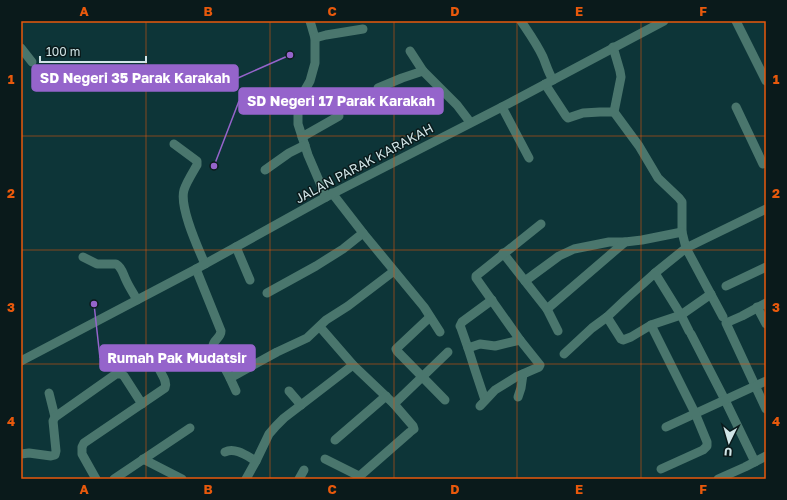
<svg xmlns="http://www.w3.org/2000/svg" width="787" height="500" font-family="'Golos Text',sans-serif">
	<rect width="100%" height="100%" fill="#0d3538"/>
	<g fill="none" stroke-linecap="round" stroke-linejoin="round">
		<g stroke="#4a766d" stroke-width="9">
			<polyline points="310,21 315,38 315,63 310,81 301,97 298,110 298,124 308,155 326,197"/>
			<path d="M521,21c8,12 16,23 22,36 3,7 5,15 10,23"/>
			<polyline points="736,21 766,81"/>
			<polyline points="315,38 326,35 363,29"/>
			<polyline points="613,47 620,71 621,77 614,112 639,146 658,178 679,198 682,202 682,232 686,248 766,209"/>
			<polyline points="21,48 32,62"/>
			<polyline points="410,51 423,71"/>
			<polyline points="545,84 566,116 568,118 583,113 600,112 614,112"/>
			<polyline points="378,88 402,78 423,71 457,105 470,122"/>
			<polyline points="502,107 529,158"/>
			<polyline points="736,107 763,164"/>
			<polyline points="302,137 339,116"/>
			<path d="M174,144l23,17v4c-4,7 -11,18 -13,25 -5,17 14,58 21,74"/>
			<polyline points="265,170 289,153 305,145"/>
			<polyline points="363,233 424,307 440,332"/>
			<polyline points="236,247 250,280"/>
			<polyline points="503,253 547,309 558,331"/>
			<path d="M83,257l14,7h19c6,3 7,10 10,16 3,7 8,14 11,20"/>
			<path d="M196,269l25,62c0,7 -8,9 -8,15l17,32 6,13"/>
			<polyline points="655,273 686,248 723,317"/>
			<polyline points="525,281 559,256 574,249 609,242 625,242 642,240 682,232"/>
			<polyline points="726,286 766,267"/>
			<polyline points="267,293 316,266 343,249 363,233 332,193"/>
			<polyline points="492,300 462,322 460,326 461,328 468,348 480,344 495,346 520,340"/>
			<polyline points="766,303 742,316 726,323 766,409"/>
			<polyline points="757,307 766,324"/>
			<polyline points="547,309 625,242"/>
			<polyline points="430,317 396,349 397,351 445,400"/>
			<polyline points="607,317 626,299 655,273 681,315 689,331"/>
			<polyline points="320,327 353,365 394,404 413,426 414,429 410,432 362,474 359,476 325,459"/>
			<polyline points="691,334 725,400 755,462"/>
			<polyline points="468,348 475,370 485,400"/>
			<polyline points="564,354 592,328 607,317 621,339 623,340 631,337 651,325"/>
			<polyline points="21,361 196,269 326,197 502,107 664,21"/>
			<polyline points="230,378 277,352 307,338 326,320 348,306 394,271"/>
			<polyline points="289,391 301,405"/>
			<polyline points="49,393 55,417"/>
			<polyline points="518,397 521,388 523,374"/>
			<polyline points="394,404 448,352"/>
			<polyline points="480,406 495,390 516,377 539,367 540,365 520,340 476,278 476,276 541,224"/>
			<polyline points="666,427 766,381"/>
			<polyline points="335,440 386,396"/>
			<path d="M225,452c10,-5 22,4 31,9"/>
			<polyline points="21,454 29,453 51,456 55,455 56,451 53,421 55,417 116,374 121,374 124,376 142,404"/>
			<polyline points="143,459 182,479"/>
			<polyline points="661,469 703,450 707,446 707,442 695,413 651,325 681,315 711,294"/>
			<path d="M96,479l-14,-25v-7l2,-4 81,-55c3,-8 -5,-14 -7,-22l4,-3 22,-11"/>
			<polyline points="114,479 190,428"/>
			<polyline points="246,479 256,461 269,434 276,426 284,418 301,405 353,365"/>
			<polyline points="299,479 304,470"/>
			<polyline points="718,479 745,467 766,456"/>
		</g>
	</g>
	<path fill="none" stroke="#e8590c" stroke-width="1" stroke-opacity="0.55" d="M146,21v458M270,21v458M394,21v458M517,21v458M641,21v458M21,136h745M21,250h745M21,364h745"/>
	<g text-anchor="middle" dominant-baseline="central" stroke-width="3" stroke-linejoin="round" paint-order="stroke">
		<g font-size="13" fill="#d1e5e7" stroke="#0a1a1b">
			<text transform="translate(364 163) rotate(-28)">JALAN PARAK KARAKAH</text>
		</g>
	</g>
	<path fill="none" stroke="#9564cb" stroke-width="1.5" d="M290 55L238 78M214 166L239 101M94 304L100 358"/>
	<g fill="#9564cb" stroke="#0a1a1b" stroke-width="1.5">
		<circle cx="290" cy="55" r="4"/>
		<circle cx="214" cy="166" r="4"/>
		<circle cx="94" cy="304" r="4"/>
	</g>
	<g fill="#9564cb" stroke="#9564cb" stroke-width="1.5">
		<rect x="32" y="65" width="206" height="26" rx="4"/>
		<rect x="239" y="88" width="204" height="26" rx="4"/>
		<rect x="100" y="345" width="155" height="26" rx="4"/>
	</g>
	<g font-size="14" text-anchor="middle" font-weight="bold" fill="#fff">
		<text x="135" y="83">SD Negeri 35 Parak Karakah</text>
		<text x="341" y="106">SD Negeri 17 Parak Karakah</text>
		<text x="177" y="363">Rumah Pak Mudatsir</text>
	</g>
	<rect width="787" height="500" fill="none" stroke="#0a1a1b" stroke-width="44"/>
	<g transform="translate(729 442) rotate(185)" stroke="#0a1a1b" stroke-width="3" paint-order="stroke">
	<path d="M0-3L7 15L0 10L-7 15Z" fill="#d1e5e7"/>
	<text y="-6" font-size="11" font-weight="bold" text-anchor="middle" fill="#d1e5e7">U</text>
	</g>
	<path d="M40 56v6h106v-6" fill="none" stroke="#d1e5e7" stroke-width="2"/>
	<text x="46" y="56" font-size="12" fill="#d1e5e7" stroke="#0a1a1b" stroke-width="3" paint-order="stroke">100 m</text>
	<rect x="22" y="22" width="743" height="456" fill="none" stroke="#e8590c" stroke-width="1.5"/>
	<g font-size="13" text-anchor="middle" font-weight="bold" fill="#e8590c">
		<text x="84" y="16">A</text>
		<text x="208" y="16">B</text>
		<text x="332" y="16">C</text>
		<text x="455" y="16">D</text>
		<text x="579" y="16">E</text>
		<text x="703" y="16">F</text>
		<text x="11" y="84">1</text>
		<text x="776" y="84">1</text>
		<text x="11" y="198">2</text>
		<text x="776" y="198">2</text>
		<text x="11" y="312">3</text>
		<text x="776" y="312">3</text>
		<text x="11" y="426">4</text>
		<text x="776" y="426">4</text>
		<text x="84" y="494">A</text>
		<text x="208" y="494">B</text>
		<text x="332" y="494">C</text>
		<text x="455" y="494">D</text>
		<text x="579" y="494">E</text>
		<text x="703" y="494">F</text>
	</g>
</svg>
